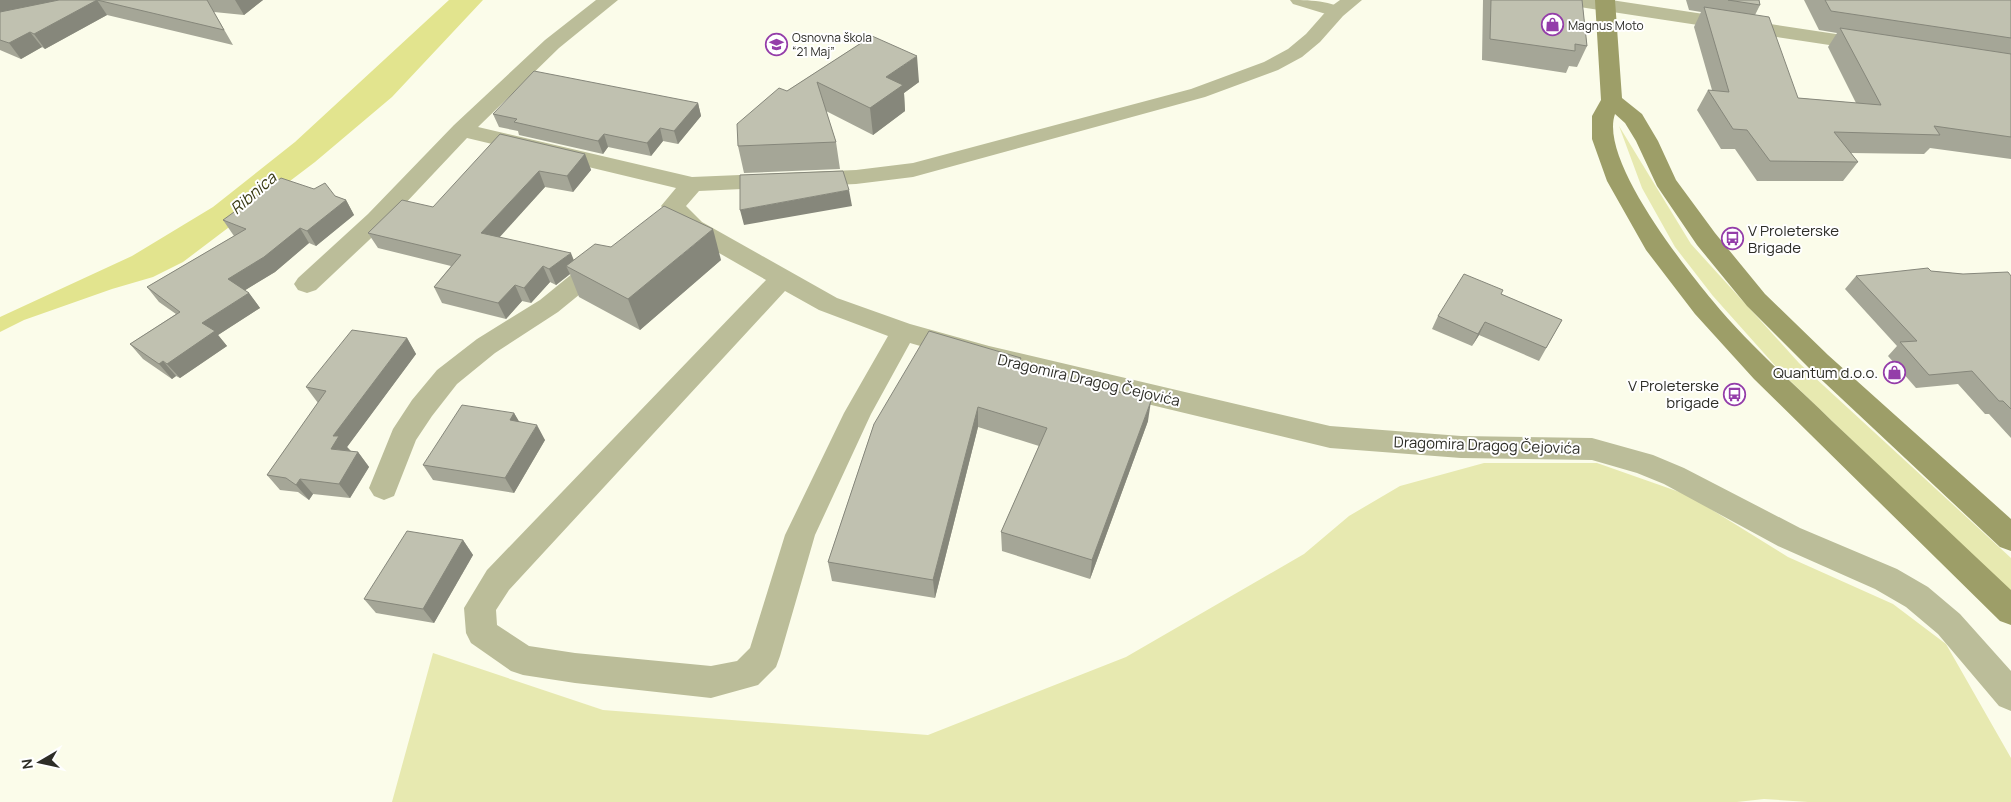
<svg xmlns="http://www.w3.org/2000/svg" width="2011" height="802" font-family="Manrope,sans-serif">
	<rect width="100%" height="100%" fill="#fbfcea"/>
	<g fill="#e7e9b0">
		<polygon points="1619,126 1691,244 1799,363 2011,558 2011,593 1779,370 1713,296 1675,247 1642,188"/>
		<polygon points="1484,463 1597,463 1688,495 1788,557 1893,604 1946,644 2011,758 2011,802 1808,802 1764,799 1737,802 392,802 433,653 603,710 928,735 1126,657 1304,554 1349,516 1400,486"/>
	</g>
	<polygon fill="#e2e48e" points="449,0 483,0 392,97 315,162 183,262 153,277 112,289 24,320 0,332 0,317 132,256 213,207 295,142"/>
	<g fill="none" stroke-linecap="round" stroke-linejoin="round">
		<path fill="#bbbd99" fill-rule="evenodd" d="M1290,0c15,0 46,0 55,12l-3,4 -6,1 -43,-13z"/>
		<g fill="#bbbd99" fill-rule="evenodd">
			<path d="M596,0h22l-59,48 -81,79 214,50 164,-7 57,-7 278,-74 73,-27 24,-13 18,-15 23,-26 11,-8h22l-19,16 -23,26 -18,15 -24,13 -73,27 -292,80 -57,7 -157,7 -13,15 16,16 135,76 73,26 79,22 341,80 131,10 131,2 61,17 31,13 116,60 97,41 31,18 32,27 51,57v40l-12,-5 -61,-72 -32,-27 -31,-18 -97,-43 -114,-62 -27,-11 -45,-13 -131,-2 -131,-10 -341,-82 -79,-23 -39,71 -56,121 -35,121 -4,11 -18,18 -47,13 -136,-15 -52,-8 -12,-4 -40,-28 -5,-10 -2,-25 23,-38 279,-290 -80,-46 -25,-28 15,-18 -209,-50 -83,88 -68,64 -9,3 -9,-3 -4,-6 4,-6 70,-64 86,-89 91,-85zM785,291l34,19 69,26 -44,77 -59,122 -35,113 -13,13 -26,5 -136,-13 -46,-7 -32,-21 -1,-15 13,-20z"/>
			<polygon points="1563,0 1611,0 1869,39 1876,41 1879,45 1876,49 1869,51 1573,6 1566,4"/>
			<polygon points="603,254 612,256 615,262 612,268 558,312 495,353 457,384 432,416 416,440 394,496 384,500 374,496 369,488 393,429 412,400 437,370 477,339 540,300 594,256"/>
		</g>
		<path fill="#9d9e68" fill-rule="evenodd" d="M1595,0h20l7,98 20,16 16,27 18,39 39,53 50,61 63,61 183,164v32l-11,-4 -190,-178 -63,-63 -50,-61 -40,-59 -21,-45 -11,-18 -10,-9c-16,45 69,152 97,186 36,44 80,82 120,121 60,56 119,113 179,169v35l-11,-4 -246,-242 -59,-65 -49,-64 -39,-69 -15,-42v-23l9,-16z"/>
	</g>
	<g fill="#a5a697">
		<polygon points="0,0 263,0 244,15 214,12 233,45 107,15 45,49 42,47 21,59 0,50"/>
		<polygon points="1483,0 1582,0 1587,46 1577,67 1569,66 1566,73 1482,60"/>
		<polygon points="1686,0 1759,0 1760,5 1755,15 1798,98 1856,103 1828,47 1837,33 1819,30 1804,0 2011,0 2011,159 1930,148 1924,154 1851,153 1858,162 1843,181 1757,181 1735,149 1721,149 1697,110 1708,90 1712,90 1694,27 1701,12 1689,10"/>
		<polygon points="872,36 919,82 904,93 905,111 873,135 826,111 836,142 840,169 744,173 738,146 787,91"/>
		<polygon points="698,103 701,116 678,144 663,141 651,156 608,147 603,154 519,135 518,131 499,127 493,114"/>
		<polygon points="585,154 591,170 573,192 545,187 499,237 574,260 611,247 721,260 640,330 579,297 570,274 556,285 550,282 531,303 522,301 506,319 442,303 434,287 451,266 378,248 368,233 433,207"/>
		<polygon points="335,196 346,200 354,215 316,246 309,243 275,272 245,290 249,293 260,308 218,335 227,346 180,378 176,376 172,379 143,359 130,344 176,314 159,302 147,287 234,236 223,220"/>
		<polygon points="1931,271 1963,274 2011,276 2011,438 1989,414 1985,414 1958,384 1916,388 1888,356 1897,346 1845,289 1856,276"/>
		<polygon points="1501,294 1562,320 1539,361 1479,335 1472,346 1432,329 1438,316"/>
		<polygon points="407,338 416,354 347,447 350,451 358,452 369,467 350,498 313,494 309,500 298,492 280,490 267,475 318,403 306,387"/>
		<polygon points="1021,365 1148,421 1090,579 1002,551 1001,532 1039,446 978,427 935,598 832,581 828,562 874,424"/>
		<polygon points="514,413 519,422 545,440 514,493 433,480 423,465"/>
		<polygon points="463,540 473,555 434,623 376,613 364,599"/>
	</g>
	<g fill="#86877b">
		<polygon points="0,0 69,0 0,13"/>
		<polygon points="97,0 107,15 45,49 34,34"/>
		<polygon points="235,0 263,0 244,15"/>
		<polygon points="30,32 42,47 21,59 9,43"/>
		<polygon points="917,56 919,82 904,93 905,111 873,135 870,108 886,77"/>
		<polygon points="698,103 701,116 678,144 674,131"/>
		<polygon points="660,128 663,141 651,156 647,143"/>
		<polygon points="604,134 608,147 603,154 598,141"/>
		<polygon points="585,154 591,170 573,192 567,176"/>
		<polygon points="539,171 545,187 489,249 481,233"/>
		<polygon points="849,190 852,206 744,225 740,210"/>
		<polygon points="346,200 354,215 316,246 307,231"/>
		<polygon points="300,228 309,243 275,272 239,294 228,279"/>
		<polygon points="713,229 721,260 640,330 628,299"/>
		<polygon points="571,253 577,268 566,266 570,274 556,285 549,269"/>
		<polygon points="543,266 550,282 531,303 524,288"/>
		<polygon points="515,285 522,301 506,319 498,303"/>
		<polygon points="249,293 260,308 218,335 227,346 180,378 167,364 202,323"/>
		<polygon points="1485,322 1479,335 1472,346 1478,334"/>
		<polygon points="407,338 416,354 347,447 351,451 331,449 333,436"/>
		<polygon points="163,361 176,376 172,379 159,364"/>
		<polygon points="1151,401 1148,421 1090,579 1092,560"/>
		<polygon points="978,407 978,427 935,598 933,580"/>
		<polygon points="514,413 523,428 510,420"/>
		<polygon points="537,425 545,440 514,493 505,478"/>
		<polygon points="358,452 369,467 350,498 339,484"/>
		<polygon points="300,479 313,494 309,500 296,485"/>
		<polygon points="463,540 473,555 434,623 423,609"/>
	</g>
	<g fill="#c0c1b0" stroke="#86877b">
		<polygon points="59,0 207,0 224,30 97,0 34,34 30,32 9,43 0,40 0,12"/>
		<polygon points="1491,0 1582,0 1587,46 1575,44 1575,51 1490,39"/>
		<polygon points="1728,0 1759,0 1760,5"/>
		<polygon points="1825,0 2011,0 2011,38 1831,11"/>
		<polygon points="1704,7 1769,17 1798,98 1881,105 1840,28 2011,54 2011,137 1934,126 1940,135 1834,132 1858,162 1770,161 1747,130 1733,129 1708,90 1729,92"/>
		<polygon points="872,36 917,56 886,77 903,85 870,108 817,82 836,142 738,146 737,124 779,88 787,91"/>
		<polygon points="534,71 698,103 674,131 660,128 647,143 604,134 598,141 514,122 517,119 493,114"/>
		<polygon points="500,134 585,154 567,176 539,171 481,233 571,253 549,269 543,266 524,288 515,285 498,303 434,287 461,255 368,233 402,200 433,207"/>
		<polygon points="843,171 849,190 740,210 740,175"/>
		<polygon points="281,178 314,189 325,183 335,196 346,200 307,231 300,228 264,257 228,279 249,293 202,323 215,331 167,364 163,361 159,364 130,344 180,312 147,287 246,229 223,220"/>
		<polygon points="664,206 713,229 628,299 566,266 595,244 611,247"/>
		<polygon points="1928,268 1931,271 1963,274 2008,272 2011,276 2011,409 2003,401 1999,401 1972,371 1929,375 1900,342 1917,341 1856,276"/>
		<polygon points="1464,274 1503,290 1501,294 1562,320 1546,348 1485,322 1478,334 1438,316"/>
		<polygon points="352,330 407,338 333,436 339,436 331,449 358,452 339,484 300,479 296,485 286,478 267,475 326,391 306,387"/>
		<polygon points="929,331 1021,358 1018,364 1151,401 1092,560 1001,532 1047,428 978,407 933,580 828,562 874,424"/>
		<polygon points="462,405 514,413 510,420 537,425 505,478 423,465"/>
		<polygon points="407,531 463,540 423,609 364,599"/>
	</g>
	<defs>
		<symbol id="shop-ring" viewBox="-11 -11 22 22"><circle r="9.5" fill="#fff" stroke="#943da9" stroke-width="1.5"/><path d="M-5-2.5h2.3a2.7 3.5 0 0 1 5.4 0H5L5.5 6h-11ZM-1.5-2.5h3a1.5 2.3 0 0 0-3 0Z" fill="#943da9"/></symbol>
		<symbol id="school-ring" viewBox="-11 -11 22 22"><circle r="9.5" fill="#fff" stroke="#943da9" stroke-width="1.5"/><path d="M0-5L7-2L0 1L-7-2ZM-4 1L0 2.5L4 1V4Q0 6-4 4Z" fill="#943da9"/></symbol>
		<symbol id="bus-ring" viewBox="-11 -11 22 22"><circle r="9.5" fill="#fff" stroke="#943da9" stroke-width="1.5"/><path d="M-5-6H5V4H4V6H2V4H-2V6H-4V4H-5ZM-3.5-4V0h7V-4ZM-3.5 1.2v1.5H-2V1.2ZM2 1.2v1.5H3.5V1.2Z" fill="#943da9"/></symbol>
	</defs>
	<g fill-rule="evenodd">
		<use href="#shop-ring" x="1540" y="12" width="25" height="25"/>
		<use href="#school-ring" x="764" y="32" width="25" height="25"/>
		<use href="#bus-ring" x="1720" y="226" width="25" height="25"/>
		<use href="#shop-ring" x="1882" y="360" width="25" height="25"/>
		<use href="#bus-ring" x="1722" y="382" width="25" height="25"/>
	</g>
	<g text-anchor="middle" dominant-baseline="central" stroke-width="4" stroke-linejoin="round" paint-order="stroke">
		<g font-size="12" fill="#2d2d27" stroke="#fff" text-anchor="start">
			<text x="1568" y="25">Magnus Moto</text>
			<text x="792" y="37">Osnovna škola<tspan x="792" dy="14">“21 Maj”</tspan></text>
		</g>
		<g font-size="15" fill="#2d2d27" stroke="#fff" text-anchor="end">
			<text x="1748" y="230" text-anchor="start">V Proleterske<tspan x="1748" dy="17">Brigade</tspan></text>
			<text x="1878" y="372">Quantum d.o.o.</text>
			<text x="1719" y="385">V Proleterske<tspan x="1719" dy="17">brigade</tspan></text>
		</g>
		<g font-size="15" fill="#2d2d27" stroke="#fff">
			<text transform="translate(1089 380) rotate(13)">Dragomira Dragog Čejovića</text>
			<text transform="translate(1487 445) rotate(2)">Dragomira Dragog Čejovića</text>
		</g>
		<g font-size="16" font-style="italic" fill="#393a15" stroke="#fff">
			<text transform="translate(253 193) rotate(-41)">Ribnica</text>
		</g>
	</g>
	<g transform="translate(40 762) rotate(261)" stroke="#ffffff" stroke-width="4" paint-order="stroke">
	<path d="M0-4L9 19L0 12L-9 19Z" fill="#2d2d27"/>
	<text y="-8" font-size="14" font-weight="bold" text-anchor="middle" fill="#2d2d27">N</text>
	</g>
</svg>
